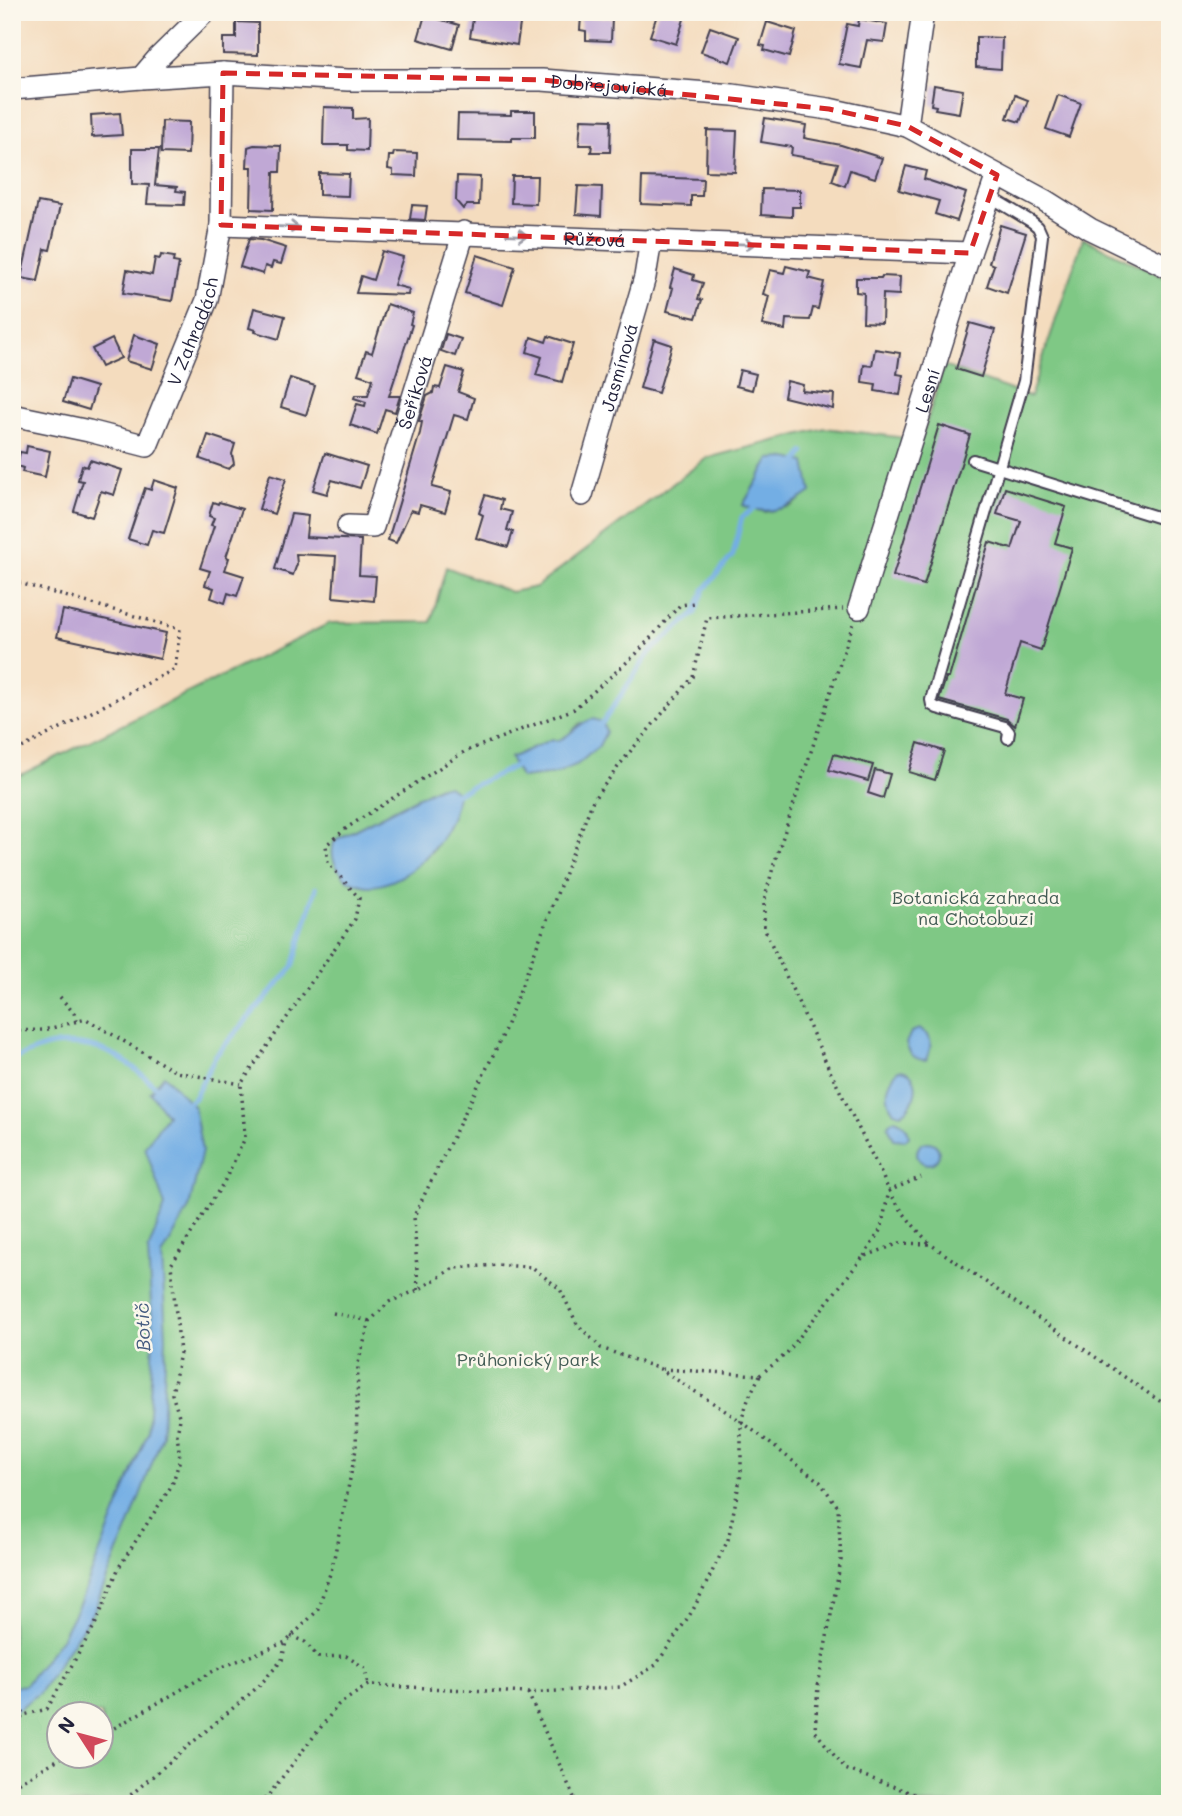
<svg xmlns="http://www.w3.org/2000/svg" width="1182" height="1816" font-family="Mali,sans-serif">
	<rect width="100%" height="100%" fill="#fbf7ec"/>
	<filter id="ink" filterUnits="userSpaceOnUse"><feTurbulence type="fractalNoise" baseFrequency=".0143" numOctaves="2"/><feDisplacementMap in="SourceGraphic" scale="14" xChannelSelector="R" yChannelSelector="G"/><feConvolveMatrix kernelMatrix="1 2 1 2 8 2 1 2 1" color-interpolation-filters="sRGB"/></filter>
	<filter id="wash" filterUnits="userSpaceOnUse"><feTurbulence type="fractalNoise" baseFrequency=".00686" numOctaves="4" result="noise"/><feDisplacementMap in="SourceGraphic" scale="28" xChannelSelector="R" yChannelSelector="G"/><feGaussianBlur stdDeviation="1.57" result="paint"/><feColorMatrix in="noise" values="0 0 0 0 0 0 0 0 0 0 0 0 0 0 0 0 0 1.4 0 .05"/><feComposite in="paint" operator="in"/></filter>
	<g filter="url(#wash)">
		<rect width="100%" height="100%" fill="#f4dcbe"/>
		<path fill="#7fc885" stroke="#507560" stroke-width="2" fill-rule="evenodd" d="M1083,238l87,42v1524h-1158v-1025l318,-156 101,-1 15,-55 65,25 25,-5 171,-129 118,-30 96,12 23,-74 86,31zM770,459l40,33 -19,14 -26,6 -22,-7zM580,723l-25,51 -34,4 -11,-20 42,-19 5,2 10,-4zM440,786l13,30 -20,34 -11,10 -87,-20zM60,1714h42v42h-42z"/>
		<g fill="#73aee4" stroke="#4a6890" stroke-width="2">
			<path d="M787,458l18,4 6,30c-21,15 -43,26 -68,13l27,-46z"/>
			<path d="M593,719l10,3 3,10 -7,14 -21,18 -23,10 -34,4 -11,-20 42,-19 5,2c16,-6 18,-17 36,-22z"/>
			<path d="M440,786h8l9,6c-1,40 -45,93 -88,94 -7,0 -15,-4 -22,-6 -11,-13 -19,-23 -12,-40z"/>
			<path d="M919,1029c15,6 13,17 7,31 -12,0 -17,-6 -20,-17l5,-11z"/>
			<path d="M898,1070c26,0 20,35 3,44l-7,-2c-11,-15 -7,-28 4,-42z"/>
			<polygon points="164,1075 194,1107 202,1151 189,1208 162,1256 166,1337 162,1436 131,1520 94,1610 40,1692 12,1714 12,1687 25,1685 62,1637 80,1602 148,1432 153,1338 148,1251 165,1206 145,1147 167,1115 150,1092"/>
			<path d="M895,1119c9,3 13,8 14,17l-4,4 -11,-1 -6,-13 3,-5z"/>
			<circle cx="928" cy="1153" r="11"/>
		</g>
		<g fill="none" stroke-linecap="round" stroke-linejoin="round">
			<g stroke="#73aee4" stroke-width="5">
				<polyline points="796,464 804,452"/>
				<polyline points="598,727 603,722 650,652 695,613 704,590 733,555 742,517 756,507"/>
				<polyline points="451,796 518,765"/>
				<path d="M12,1059c13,-4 28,-12 41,-14 48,-5 72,13 105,44"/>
				<polyline points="185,1106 194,1098 216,1055 293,967 316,888"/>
			</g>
		</g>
		<g id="blocks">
			<g fill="#c0a8d5">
				<polygon points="481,12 521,17 517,45 470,37 474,13 481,15"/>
				<polygon points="658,12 672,12 685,16 676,44 650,36"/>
				<polygon points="425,15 459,25 452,49 418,39"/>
				<polygon points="581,17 612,18 611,41 586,40 586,31 580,30"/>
				<polygon points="859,19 887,24 884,42 867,40 861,68 839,64 847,24 858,26"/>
				<polygon points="236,22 258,23 258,55 223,54 223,38 236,38"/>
				<polygon points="767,22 796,31 789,57 764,50 765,46 760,45"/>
				<polygon points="710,27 739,37 730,62 701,52"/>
				<polygon points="976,37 1002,38 1001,69 976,67"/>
				<polygon points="934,85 963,90 959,113 935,109 936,106 931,105"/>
				<polygon points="1015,95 1028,100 1020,122 1007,118"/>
				<polygon points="1058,95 1081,103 1069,137 1046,129"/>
				<polygon points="324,107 353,108 353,119 368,118 367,151 348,150 348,145 323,145"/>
				<polygon points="511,111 535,111 535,138 512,138 512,141 457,140 458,114 511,115"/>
				<polygon points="120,113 122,135 92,137 91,115"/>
				<polygon points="765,118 806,125 804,138 841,145 882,158 875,178 850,170 845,186 832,181 838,163 791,155 792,147 761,142"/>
				<polygon points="581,119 611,120 610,152 591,152 592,145 579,145"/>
				<polygon points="162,121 189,122 188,154 161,153"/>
				<polygon points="707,130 737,131 735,172 706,171"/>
				<polygon points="254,145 281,146 280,172 274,172 273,210 251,209 252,167 247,167 248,147"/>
				<polygon points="132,149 159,149 155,185 177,187 176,191 185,192 184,205 147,204 149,185 132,184"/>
				<polygon points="394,152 417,153 416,176 393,175 393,170 388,169 389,156 393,156"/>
				<polygon points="906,166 926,171 924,179 966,193 957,221 935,214 939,201 899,190"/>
				<polygon points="319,173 349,174 348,196 319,195"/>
				<polygon points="457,176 480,177 479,205 467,205 463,209 456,201"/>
				<polygon points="512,176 537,176 536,204 511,203"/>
				<polygon points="642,177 703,179 702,196 691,196 691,206 641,204"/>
				<polygon points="578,186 602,187 601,216 576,214"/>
				<polygon points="762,189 800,190 800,207 792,207 792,217 761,215"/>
				<polygon points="38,202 60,206 50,250 45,249 38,281 21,278"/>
				<polygon points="412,205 427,206 425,220 410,219"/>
				<polygon points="1000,225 1026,233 1007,293 987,286 994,265 989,263"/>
				<polygon points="249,239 261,240 286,248 281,264 273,262 271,268 265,266 263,274 240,267"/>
				<polygon points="382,251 403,257 394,285 409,289 408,295 356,293 361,276 373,280"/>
				<polygon points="161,255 174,257 173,262 179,263 172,301 123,293 127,270 152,275 155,258 160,259"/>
				<polygon points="477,255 515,267 503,305 465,293"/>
				<polygon points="786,266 810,272 808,278 824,282 818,309 813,308 810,320 786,319 785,330 762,325 769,296 763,294 770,270 784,273"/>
				<polygon points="675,269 694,275 693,280 703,283 698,299 702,300 696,318 667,311 673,288 670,287"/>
				<polygon points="882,276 900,277 899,295 883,294 882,323 863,322 864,293 856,292 856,278 881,278"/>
				<polygon points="387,304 413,313 410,324 412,325 389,396 400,396 395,412 385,409 377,434 350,425 357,404 365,406 366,402 354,398 355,395 368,395 373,379 358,374 366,351 372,353"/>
				<polygon points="254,308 285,316 279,339 255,332 256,330 249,328"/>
				<polygon points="970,323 995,330 981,377 956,369"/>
				<polygon points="446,334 461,339 455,356 441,351"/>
				<polygon points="134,335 160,344 152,369 126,361"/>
				<polygon points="548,336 573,344 562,382 536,375 542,357 527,352 531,337 546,342"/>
				<polygon points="112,339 121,358 101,367 92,349"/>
				<polygon points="654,339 672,345 658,393 640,388"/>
				<polygon points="875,349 900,353 897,374 903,375 900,395 875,391 876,384 862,382 864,365 872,366"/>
				<polygon points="447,367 464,372 458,392 474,398 468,419 454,415 432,487 451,492 445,512 420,505 418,512 411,510 396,543 388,540 420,433 422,422 419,421 427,396 433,393 434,387 440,388"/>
				<polygon points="740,370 756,374 752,390 736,386"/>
				<polygon points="290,378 315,386 306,415 281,407"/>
				<polygon points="70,379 96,387 89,410 63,402"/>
				<polygon points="787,381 803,385 802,391 834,394 833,409 784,397"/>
				<polygon points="939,425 970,435 924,585 893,576"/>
				<polygon points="208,435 235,444 232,454 234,464 229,469 200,459"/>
				<polygon points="27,446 50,451 45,477 22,472 23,468 17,466 20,452 26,453"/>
				<polygon points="325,453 367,466 360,488 332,480 327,494 313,490"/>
				<polygon points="90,460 122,470 114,495 101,491 92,517 74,511 83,481 78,480 82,465 87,467"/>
				<polygon points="270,474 286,479 274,514 259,509"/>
				<polygon points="154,480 178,488 164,533 152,530 147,545 128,539 145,488 151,490"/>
				<polygon points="1005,488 1066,507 1055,543 1072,548 1041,650 1020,643 1005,694 1023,699 1015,726 1007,719 939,700 946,678 949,678 989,542 1012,549 1021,521 997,514"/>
				<polygon points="485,495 502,500 500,509 512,512 507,530 513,532 508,547 476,538 483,515 479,513"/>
				<polygon points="213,502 218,504 219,502 242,509 226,557 229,558 225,570 244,576 237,596 228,593 225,603 211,598 214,588 205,585 210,571 200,568 214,526 211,525 214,518 209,516"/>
				<polygon points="291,514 308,516 306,537 361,540 359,575 376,576 374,601 333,597 336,556 296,554 297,564 293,575 275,569"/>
				<polygon points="63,610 166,633 160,659 57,637"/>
				<polygon points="918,743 944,751 935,780 909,772"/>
				<polygon points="834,754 873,765 868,781 829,770"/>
				<polygon points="875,770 890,774 883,798 868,793"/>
			</g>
		</g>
	</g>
	<g filter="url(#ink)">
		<use href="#blocks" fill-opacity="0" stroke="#423e4f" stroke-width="2"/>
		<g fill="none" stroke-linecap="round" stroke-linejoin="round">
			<defs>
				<g id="lane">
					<polyline points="989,196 1032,222 1038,227 1042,236 1024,381 931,700 932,705 937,708 1005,727 1009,732 1008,738"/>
					<polyline points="973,460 1170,521"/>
				</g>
				<g id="street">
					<polyline points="141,78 158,58 205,12"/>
					<path id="s1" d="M12,89l129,-11 82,-5 125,7h194l191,15 96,14 78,17 137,74 46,29 80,39"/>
					<polyline points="907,126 923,12"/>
					<path id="s2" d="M221,225l749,28"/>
					<path id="s3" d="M12,415l77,16 58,15 60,-146 14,-75 2,-152"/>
					<path id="s4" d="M582,495l63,-218 6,-37"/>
					<path id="s5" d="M348,526l25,1 91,-295"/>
					<path id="s6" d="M859,608l111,-355 27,-78"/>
				</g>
			</defs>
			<use href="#lane" stroke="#423e4f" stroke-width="14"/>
			<use href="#street" stroke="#423e4f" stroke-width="24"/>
			<g stroke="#423e4f" stroke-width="3.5" stroke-dasharray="2 5" stroke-linecap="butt">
				<polyline points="12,581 180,629 175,669 12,753"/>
				<path d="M853,624l-79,240 -10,37v27l66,143 52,104c11,28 28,47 48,69"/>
				<polyline points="60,997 74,1013 76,1021"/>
				<polyline points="12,1031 44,1030 86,1019 176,1072 241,1084"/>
				<polyline points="864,1256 881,1229 889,1191 921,1177"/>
				<polyline points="418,1290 414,1216 502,1037 593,800 624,759 693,677 707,618 843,609"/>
				<polyline points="333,1313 370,1321"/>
				<polyline points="662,1369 760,1375 786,1354 863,1257 900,1243 930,1244 1170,1408"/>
				<polyline points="291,1636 305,1642 318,1657 346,1656 365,1668 368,1685"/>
				<polyline points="12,1686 24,1715"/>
				<polyline points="528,1693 577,1804"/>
				<polyline points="12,1729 24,1715 47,1709 97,1621 119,1567 172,1485 180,1459 177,1434 180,1419 172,1394 180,1353 171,1265 224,1182 245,1138 241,1084 355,919 359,898 328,863 326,845 348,827 464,752 574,709 636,654 680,605 694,603"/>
				<polyline points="102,1735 217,1669 286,1642 317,1611 332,1568 356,1449 358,1363 370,1321 389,1302 418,1290 454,1268 498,1265 532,1267 560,1289 577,1324 601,1348 660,1369 741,1421 820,1482 838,1507 841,1560 818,1686 815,1731 845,1769 942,1804"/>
				<polyline points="12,1786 64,1756"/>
				<polyline points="120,1804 259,1686 282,1660 286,1642"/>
				<polyline points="259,1804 267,1797 338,1705 368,1685 528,1693 620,1687 656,1665 693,1610 728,1540 741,1474 741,1421 749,1397 760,1375"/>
			</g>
			<use href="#lane" stroke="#fff" stroke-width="10"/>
			<use href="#street" stroke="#fff" stroke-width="21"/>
		</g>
		<defs><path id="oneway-shaft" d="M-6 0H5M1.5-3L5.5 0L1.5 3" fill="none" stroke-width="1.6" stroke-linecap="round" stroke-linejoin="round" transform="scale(1.75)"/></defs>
		<g stroke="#9c9ca7">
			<use href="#oneway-shaft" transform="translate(289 227) rotate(2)"/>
			<use href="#oneway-shaft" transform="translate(517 235) rotate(2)"/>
			<use href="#oneway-shaft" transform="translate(744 244) rotate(2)"/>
		</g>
	</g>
	<path fill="none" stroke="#d62828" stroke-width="5" stroke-dasharray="14 9" stroke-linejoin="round" d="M223,73l319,7 287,29 78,17 90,49 -27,78 -749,-28z"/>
	<g text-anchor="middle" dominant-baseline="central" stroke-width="5" stroke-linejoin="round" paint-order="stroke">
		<g font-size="18" fill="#22223b" stroke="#fbf7ec">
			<text stroke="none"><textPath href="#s1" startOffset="598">Dobřejovická</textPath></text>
			<text stroke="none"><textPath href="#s2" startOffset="374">Růžová</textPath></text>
			<text stroke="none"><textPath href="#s3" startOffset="262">V Zahradách</textPath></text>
			<text stroke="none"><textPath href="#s4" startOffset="133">Jasmínová</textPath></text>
			<text stroke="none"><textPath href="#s6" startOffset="228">Lesní</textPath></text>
			<text stroke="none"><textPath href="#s5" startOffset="166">Šeříková</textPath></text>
		</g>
		<g font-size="18" fill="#435c55" stroke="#fbf7ec">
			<text x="976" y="897">Botanická zahrada<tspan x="976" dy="21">na Chotobuzi</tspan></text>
			<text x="528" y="1359">Průhonický park</text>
		</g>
		<g font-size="19" font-style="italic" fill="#425a7f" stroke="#fbf7ec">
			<text transform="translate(142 1327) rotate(-92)">Botič</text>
		</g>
	</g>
	<rect width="1182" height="1816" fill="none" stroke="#fbf7ec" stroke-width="42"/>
	<g transform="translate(80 1735) rotate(306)"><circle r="33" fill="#fbf7ec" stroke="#a4a2a5" stroke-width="2"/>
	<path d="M0-5L12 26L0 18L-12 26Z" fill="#d1495b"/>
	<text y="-10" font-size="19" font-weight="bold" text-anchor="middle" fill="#22223b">N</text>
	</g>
</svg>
